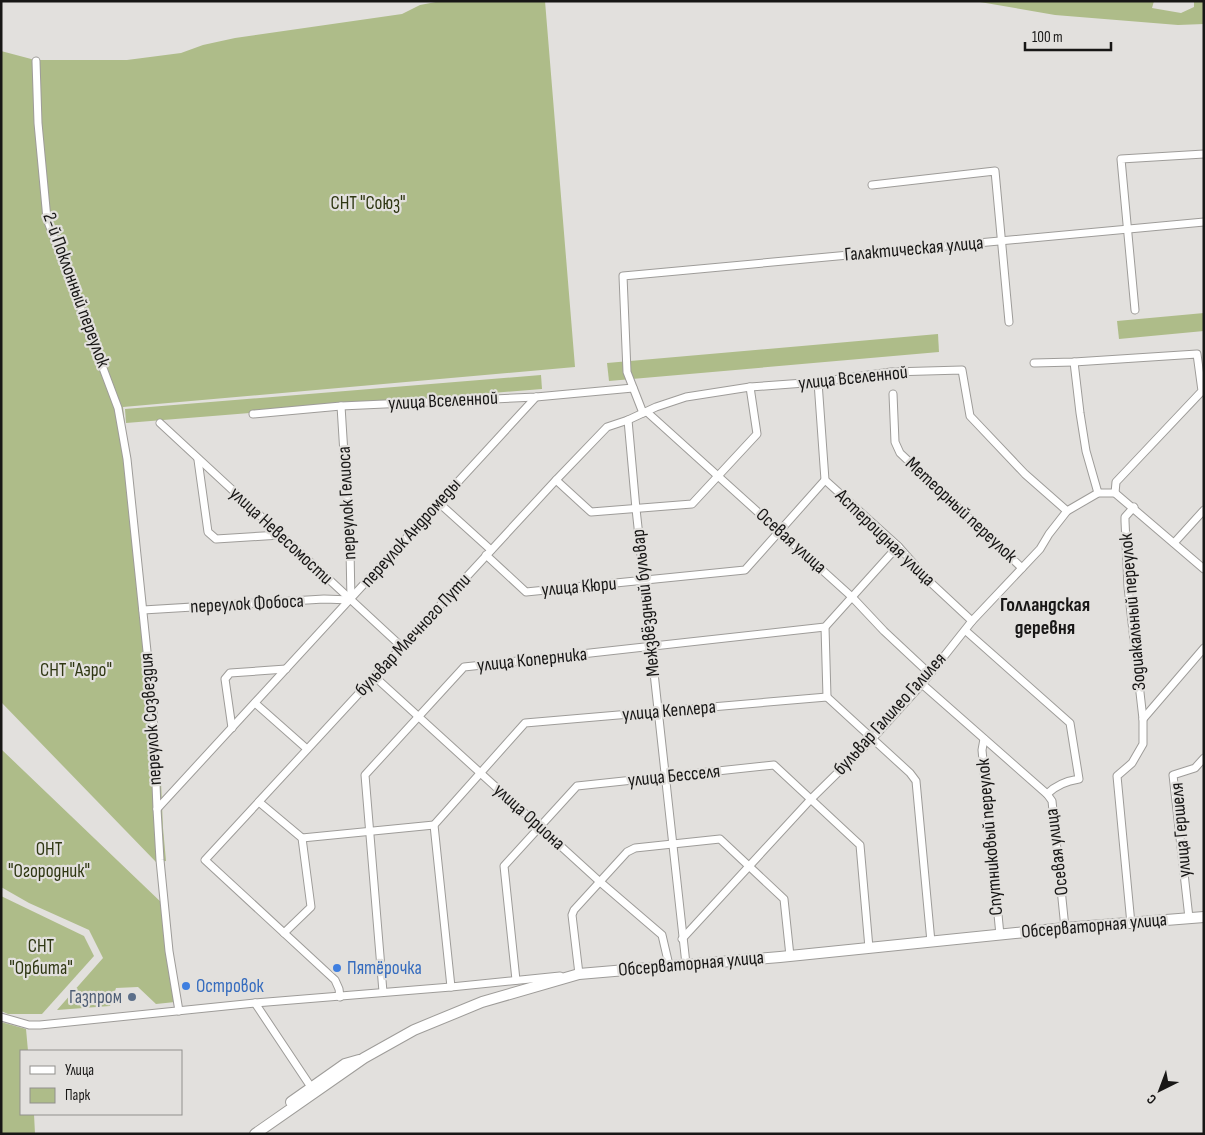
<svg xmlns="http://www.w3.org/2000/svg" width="1205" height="1135" font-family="'Sofia Sans Condensed',sans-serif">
	<rect width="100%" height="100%" fill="#e2e0dd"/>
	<g fill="#aebc89">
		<polygon points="441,1 545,1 575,367 123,407 159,734 163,828 166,861 156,862 1,702 1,51 35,60 127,60 181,53 203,45 235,38 402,14 420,5"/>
		<polygon points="974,1 1154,1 1152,8 1181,13 1194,7 1194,1 1204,1 1204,24 1178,25 1055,15"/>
		<polygon points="1204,313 1204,331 1119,339 1117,321"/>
		<polygon points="938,334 939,352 609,381 607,363"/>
		<polygon points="541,375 542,389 126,423 125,409"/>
		<polygon points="1,749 164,905 175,1002 156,1004 138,987 116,988 110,1006 57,1010 103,958 89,930 29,903 1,887"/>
		<polygon points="1,896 84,936 94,956 42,1014 8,1014 1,1011"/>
		<polygon points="1,1022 26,1029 28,1051 21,1051 21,1114 34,1114 35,1134 1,1134"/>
	</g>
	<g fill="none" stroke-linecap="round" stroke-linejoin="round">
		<defs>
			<g id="minor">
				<polyline points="36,61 38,123 47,219 118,408 127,459 153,709 157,809 160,860 169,951 179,1011"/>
				<polyline points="872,185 995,171 1009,322"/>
				<polyline points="1135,310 1121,159 1204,154"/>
				<polyline points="1074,362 1080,413 1086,451 1098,493"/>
				<polyline points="1034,363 1074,362 1197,354 1202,391 1116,482 1115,493"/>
				<polyline points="818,382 825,480 898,546 929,581 972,621"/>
				<polyline points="893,394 895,442 900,453 1022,568"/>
				<polyline points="647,412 852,597 884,631 930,674"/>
				<polyline points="643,413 627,372 623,276 1204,222"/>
				<polyline points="253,414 341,406 536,397 633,388"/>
				<polyline points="628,420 636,509 686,964"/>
				<polyline points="160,423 402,647"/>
				<polyline points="198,460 208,532 216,539 280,535"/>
				<polyline points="556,480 591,512 692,504 757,434 750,387"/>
				<polyline points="439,503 491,550"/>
				<polyline points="1174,543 1204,510"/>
				<polyline points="486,555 526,592 745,570 825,480"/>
				<polyline points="143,610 324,599 351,600 350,550 341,406"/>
				<polyline points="825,627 827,697"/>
				<path d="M966,631l104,92 9,56c-13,2 -23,6 -32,15"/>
				<polyline points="375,677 599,881 662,935 669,965"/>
				<polyline points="922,684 1047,794 1052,801 1065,928"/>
				<polyline points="255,703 307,749"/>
				<polyline points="1143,719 1204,648"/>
				<polyline points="232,728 225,679 230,673 286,669"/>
				<polyline points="984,739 982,750 1000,935"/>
				<polyline points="259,802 302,838 311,907 284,933"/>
				<polyline points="157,809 536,397"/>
				<polyline points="302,838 434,825"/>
				<polyline points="1189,918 1173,775 1195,768 1204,758"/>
				<polyline points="1131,924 1117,776 1132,763 1143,744 1143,719 1128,587 1125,521 1125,517 1134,507"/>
				<polyline points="682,939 811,799 873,738 922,684 972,621 1040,549 1049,534 1067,511 1098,493 1115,493 1204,569"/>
				<polyline points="576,974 579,974 572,915 574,910 627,852 635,848 720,839 784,899 790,956"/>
				<polyline points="516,980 504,866 577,786 774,765 860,845 869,948"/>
				<polyline points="451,987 434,825 525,723 827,697 910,773 916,781 931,942"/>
				<polyline points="383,992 365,775 464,667 825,627 898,546"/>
				<polyline points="340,997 339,989 335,980 205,860 556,480 607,427 628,420 656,407 686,397 750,387 818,382 891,372 962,370 970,416 1025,474 1067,511"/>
				<polyline points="255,1003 313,1090"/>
				<polyline points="1,1017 29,1025 40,1025 255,1003 451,987 560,976"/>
			</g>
			<g id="secondary">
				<polyline points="291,1102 345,1064 359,1060"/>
				<polyline points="255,1134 364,1058 414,1030 482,1002 579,974 780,957 1065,928 1204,917"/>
			</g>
		</defs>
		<use href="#minor" stroke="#9e9c99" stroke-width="9"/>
		<use href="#secondary" stroke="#9e9c99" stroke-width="12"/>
		<use href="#minor" stroke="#fff" stroke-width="7"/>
		<use href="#secondary" stroke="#fff" stroke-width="10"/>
	</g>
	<g fill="#3f7fe0" stroke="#e2e0dd" stroke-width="2">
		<circle cx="337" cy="968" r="5"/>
		<circle cx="186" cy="986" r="5"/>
	</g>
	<circle fill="#5c6f8a" stroke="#e2e0dd" stroke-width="2" cx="132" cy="997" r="5"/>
	<g text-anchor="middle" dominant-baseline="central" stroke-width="4.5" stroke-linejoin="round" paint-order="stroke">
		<g font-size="19" fill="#2f3713" stroke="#e2e0dd">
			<text x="368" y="203">СНТ "Союз"</text>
			<text x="76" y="670">СНТ "Аэро"</text>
			<text x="49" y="849">ОНТ<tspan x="49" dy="22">"Огородник"</tspan></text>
			<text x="41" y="946">СНТ<tspan x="41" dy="22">"Орбита"</tspan></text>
		</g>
		<g font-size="19" fill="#181716" stroke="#e2e0dd">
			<text transform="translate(914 249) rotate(-5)">Галактическая улица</text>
			<text transform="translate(76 290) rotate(70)">2-й Поклонный переулок</text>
			<text transform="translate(853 378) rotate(-6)">улица Вселенной</text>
			<text transform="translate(443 401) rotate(-3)">улица Вселенной</text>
			<text transform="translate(347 503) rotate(-93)">переулок Гелиоса</text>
			<text transform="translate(961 510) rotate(43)">Метеорный переулок</text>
			<text transform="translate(411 533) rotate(-48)">переулок Андромеды</text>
			<text transform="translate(281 536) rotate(43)">улица Невесомости</text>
			<text transform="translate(885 538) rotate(44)">Астероидная улица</text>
			<text transform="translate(791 541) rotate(42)">Осевая улица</text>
			<text transform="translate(579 587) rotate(-5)">улица Кюри</text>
			<text transform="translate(646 603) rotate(-96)">Межзвёздный бульвар</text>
			<text transform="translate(247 604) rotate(-3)">переулок Фобоса</text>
			<text transform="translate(1133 612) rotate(-95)">Зодиакальный переулок</text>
			<text transform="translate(413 635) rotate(-47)">бульвар Млечного Пути</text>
			<text transform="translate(532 660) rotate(-6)">улица Коперника</text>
			<text transform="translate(669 711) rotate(-5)">улица Кеплера</text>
			<text transform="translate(890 714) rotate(-48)">бульвар Галилео Галилея</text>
			<text transform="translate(151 719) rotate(-94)">переулок Созвездия</text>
			<text transform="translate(674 776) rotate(-6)">улица Бесселя</text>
			<text transform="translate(529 817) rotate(42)">улица Ориона</text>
			<text transform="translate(1181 830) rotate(-95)">улица Гершеля</text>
			<text transform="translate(990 837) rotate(-95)">Спутниковый переулок</text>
			<text transform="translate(1057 852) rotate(-97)">Осевая улица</text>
			<text transform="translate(1094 926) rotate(-5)">Обсерваторная улица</text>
			<text transform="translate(691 964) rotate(-5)">Обсерваторная улица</text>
		</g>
		<g font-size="19" fill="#366cbe" stroke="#e2e0dd" text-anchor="start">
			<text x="347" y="968">Пятёрочка</text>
			<text x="196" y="986">Островок</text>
		</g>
		<g font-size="19" fill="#4e5e75" stroke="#e2e0dd" text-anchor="end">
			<text x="122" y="997">Газпром</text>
		</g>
		<g font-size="20" font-weight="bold" fill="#181716" stroke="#e2e0dd">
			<text x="1045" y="605">Голландская<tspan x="1045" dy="23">деревня</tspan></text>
		</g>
	</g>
	<rect width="1205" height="1135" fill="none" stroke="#181716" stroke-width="5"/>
	<rect x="20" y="1050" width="162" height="65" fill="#e2e0dd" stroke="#91908d"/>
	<rect x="30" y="1066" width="25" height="8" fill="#ffffff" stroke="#91908d"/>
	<text x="65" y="1075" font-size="15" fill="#181716">Улица</text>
	<rect x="30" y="1088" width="25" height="15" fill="#aebc89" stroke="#91908d"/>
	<text x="65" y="1100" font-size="15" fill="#181716">Парк</text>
	<g transform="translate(1160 1090) rotate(222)" stroke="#e2e0dd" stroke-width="4" paint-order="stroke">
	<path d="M0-4L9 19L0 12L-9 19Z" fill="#181716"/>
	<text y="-8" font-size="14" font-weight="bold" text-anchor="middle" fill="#181716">С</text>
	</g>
	<path d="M1025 42v8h86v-8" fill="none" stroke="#181716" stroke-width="2.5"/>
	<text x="1032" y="42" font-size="15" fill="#181716" stroke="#e2e0dd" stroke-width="4" paint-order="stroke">100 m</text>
</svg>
